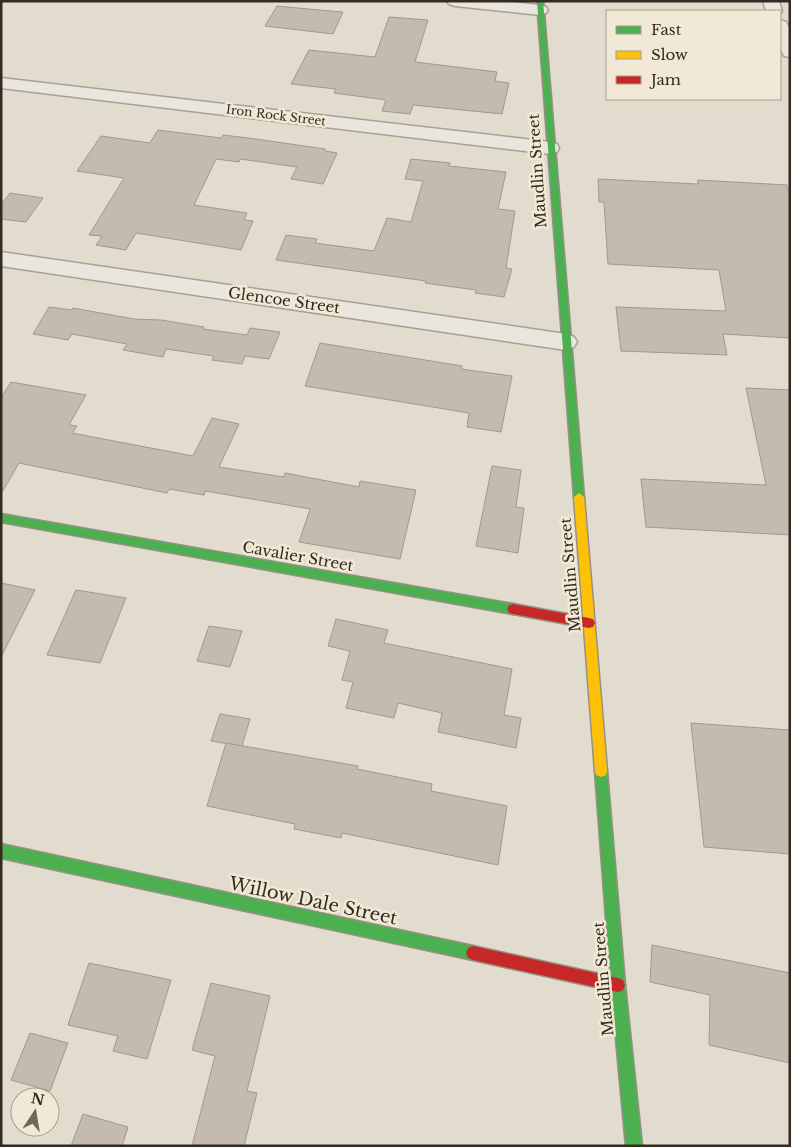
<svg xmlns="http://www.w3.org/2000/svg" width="791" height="1147" font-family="'Libre Baskerville',serif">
	<rect width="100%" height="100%" fill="#e1dcce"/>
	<g fill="#c4bbaf" stroke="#a1988e">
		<polygon points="277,6 319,10 343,12 333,34 265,26"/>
		<polygon points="389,17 428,20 415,62 497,72 495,81 509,83 502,114 413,105 410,114 382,111 386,100 334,93 336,89 291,84 309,50 375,57"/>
		<polygon points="158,130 221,138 223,135 256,139 325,149 325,151 337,153 323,184 291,179 297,167 240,159 239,162 216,159 194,205 247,213 244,220 253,221 241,250 136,233 126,250 96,245 102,236 89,235 124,178 77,171 101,136 150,143"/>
		<polygon points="411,159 450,163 449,166 506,172 498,209 515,211 506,268 512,269 504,297 475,293 476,290 425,283 426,281 276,260 286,235 317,239 315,243 374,251 387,218 411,222 423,181 405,179"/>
		<polygon points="598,179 698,184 698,180 787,185 790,197 790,338 723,334 727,355 621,351 616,307 726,311 719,270 608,264 604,202 599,202"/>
		<polygon points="10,193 43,198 26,222 1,219 1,205"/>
		<polygon points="49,307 72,310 73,308 134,319 161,320 204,327 203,329 247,335 250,328 280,332 269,359 245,356 242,364 212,360 214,356 166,349 163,357 123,350 127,344 72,334 68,340 33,334"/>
		<polygon points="320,343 462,366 461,369 512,376 501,432 467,427 469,413 305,386"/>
		<polygon points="11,382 86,395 69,425 77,426 72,433 193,456 212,418 239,424 219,467 284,477 285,473 359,487 360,481 416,490 400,559 299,542 310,509 258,500 205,491 204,495 169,489 167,493 19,463 1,494 1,398"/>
		<polygon points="746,388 790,390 790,535 646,527 641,479 766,485"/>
		<polygon points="492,466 521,470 516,507 524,508 518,553 476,546"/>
		<polygon points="1,583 35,590 1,657"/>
		<polygon points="76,590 126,598 100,663 47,655"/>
		<polygon points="336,619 388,630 384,643 512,669 504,715 521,718 516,748 438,732 442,713 398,703 394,718 346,708 353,682 342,680 350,651 328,646"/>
		<polygon points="209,626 242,631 230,667 197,661"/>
		<polygon points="220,714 250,719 242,746 211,741"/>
		<polygon points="691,723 790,730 790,854 704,847"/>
		<polygon points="226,743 358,766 357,769 432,784 431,791 507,806 498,865 342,833 341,838 294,829 295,824 207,806"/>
		<polygon points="652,945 790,973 790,1063 709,1045 710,995 650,982"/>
		<polygon points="89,963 171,980 147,1059 113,1051 118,1036 68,1025"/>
		<polygon points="211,983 270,996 247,1091 257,1093 244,1146 192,1146 215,1056 192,1050"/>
		<polygon points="30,1033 68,1043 50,1091 11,1080"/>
		<polygon points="83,1114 128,1127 122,1146 71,1146"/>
	</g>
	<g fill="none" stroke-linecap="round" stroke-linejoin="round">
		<defs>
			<g id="street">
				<polygon points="447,1 502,1 540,5 546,7 548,10 546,13 540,15 455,6 449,4"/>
				<polygon points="763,1 779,1 782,11 780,14 780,11 766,11"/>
				<polygon points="780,20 786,22 790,29 790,57 784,56 780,47"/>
				<polygon points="1,78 550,142 557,144 559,148 557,152 550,154 1,88"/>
				<polygon points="1,252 566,334 574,337 577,342 574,347 566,350 1,266"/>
			</g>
			<g id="fast">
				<polygon points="537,1 543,1 584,497 579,501 574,497"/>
				<polygon points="1,514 513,604 517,605 519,609 517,613 513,614 1,522"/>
				<polygon points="601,765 606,767 607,771 625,985 642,1146 626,1146 611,985 595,771 596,767"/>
				<polygon points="1,844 473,946 478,948 480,953 478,958 473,960 1,858"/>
			</g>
			<polygon id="slow" points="579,493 584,497 607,771 606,775 601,777 596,775 595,771 574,497"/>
			<g id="jam">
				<polygon points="513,604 589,618 593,619 595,623 593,627 589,628 513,614 509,613 507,609 509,605"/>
				<polygon points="473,946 618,978 623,980 625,985 623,990 618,992 473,960 468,958 466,953 468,948"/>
			</g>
		</defs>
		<use href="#street" stroke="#a6a197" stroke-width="3"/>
		<use href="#fast" stroke="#969186" stroke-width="3"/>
		<use href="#slow" stroke="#969186" stroke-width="3"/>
		<use href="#jam" stroke="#969186" stroke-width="3"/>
		<use href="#street" fill="#eae6de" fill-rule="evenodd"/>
		<use href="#fast" fill="#4caf50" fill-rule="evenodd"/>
		<use href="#slow" fill="#ffc107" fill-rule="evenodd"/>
		<use href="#jam" fill="#c62828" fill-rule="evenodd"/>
	</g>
	<g text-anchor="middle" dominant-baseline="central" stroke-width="5" stroke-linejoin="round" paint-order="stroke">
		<g font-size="12" fill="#342a20" stroke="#f1e9d5">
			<text transform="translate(276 115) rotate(7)">Iron Rock Street</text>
		</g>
		<g font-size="15" fill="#342a20" stroke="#f1e9d5">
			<text transform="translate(537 171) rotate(-94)">Maudlin Street</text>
			<text transform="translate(284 300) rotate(8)">Glencoe Street</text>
			<text transform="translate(298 556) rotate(10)">Cavalier Street</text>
			<text transform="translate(570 575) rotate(-95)">Maudlin Street</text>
			<text transform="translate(603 979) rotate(-95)">Maudlin Street</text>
		</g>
		<g font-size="18" fill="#342a20" stroke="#f1e9d5">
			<text transform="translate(313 901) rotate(12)">Willow Dale Street</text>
		</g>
	</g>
	<rect width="791" height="1147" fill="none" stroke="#342a20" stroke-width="5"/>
	<rect x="606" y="10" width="175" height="90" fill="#f1e9d5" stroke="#a59d8d"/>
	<rect x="616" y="26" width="25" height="8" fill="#4caf50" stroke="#a59d8d"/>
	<text x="651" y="35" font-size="15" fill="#342a20">Fast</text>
	<rect x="616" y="51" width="25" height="8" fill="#ffc107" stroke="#a59d8d"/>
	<text x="651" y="60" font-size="15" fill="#342a20">Slow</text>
	<rect x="616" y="76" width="25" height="8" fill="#c62828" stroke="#a59d8d"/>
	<text x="651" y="85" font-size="15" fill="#342a20">Jam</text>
	<g transform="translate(35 1112) rotate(12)"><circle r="24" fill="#f1e9d5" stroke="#a59d8d"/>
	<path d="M0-4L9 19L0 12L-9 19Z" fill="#71685d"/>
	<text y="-8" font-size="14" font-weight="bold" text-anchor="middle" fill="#342a20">N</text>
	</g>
</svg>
